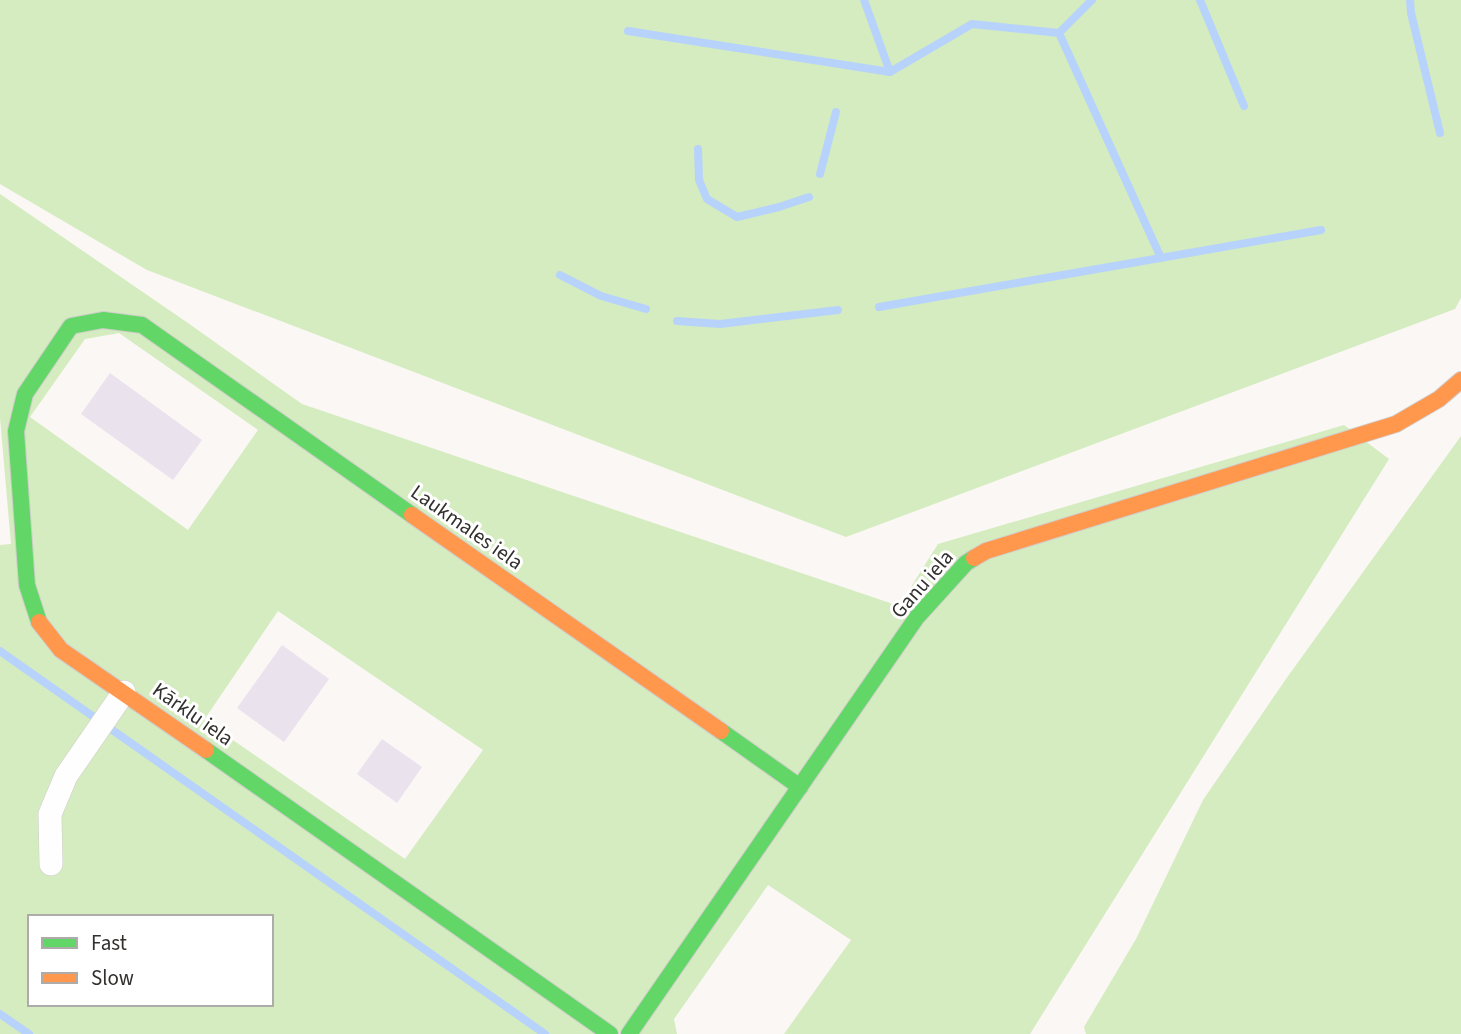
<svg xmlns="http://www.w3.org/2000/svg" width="1461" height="1034" font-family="'Source Sans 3',sans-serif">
	<rect width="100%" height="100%" fill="#faf7f5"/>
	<g fill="#d4ecbf" fill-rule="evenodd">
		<polygon points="0,0 1461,0 1461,298 1455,309 846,537 147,270 0,184"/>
		<path d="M0,194l185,127 117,83 597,202 39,-62 406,-119 45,34 -359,575h-246l67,-94 -83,-55 -94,134 3,15h-677v-489l11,-1 -11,-126zM119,333l139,97 -70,100 -158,-113 55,-78zM278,611l205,139 -78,109 -201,-139zM30,917h241v87h-241z"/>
		<polygon points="1461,436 1461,1034 1086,1034 1084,1027 1136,939 1203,800 1286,679"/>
	</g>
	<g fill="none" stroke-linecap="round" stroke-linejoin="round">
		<g stroke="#b8d3fb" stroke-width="8">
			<polyline points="864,0 890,72"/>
			<polyline points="1200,0 1244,106"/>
			<polyline points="1410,0 1411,13 1440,133"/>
			<polyline points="628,31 890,72 972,24 1059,33 1161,258"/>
			<polyline points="1059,33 1092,0"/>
			<polyline points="698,149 699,180 707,199 737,217 779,207 809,197"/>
			<polyline points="820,174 836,112"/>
			<polyline points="560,275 601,296 646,309"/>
			<polyline points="879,307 1321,230"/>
			<polyline points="677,321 720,324 838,310"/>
			<polyline points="0,651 545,1034"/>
			<polyline points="0,1014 29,1034"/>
		</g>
	</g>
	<g fill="#eae2ed">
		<polygon points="110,373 202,440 173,480 81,414"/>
		<polygon points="282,645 329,679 284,742 237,708"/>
		<polygon points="382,739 422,767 397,803 357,774"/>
	</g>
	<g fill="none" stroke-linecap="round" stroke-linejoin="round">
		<defs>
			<polyline id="street" points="51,864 50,814 66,776 124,692"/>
			<g id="fast">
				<polyline points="39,622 27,585 16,431 25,394 71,326 103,320 142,325 412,515"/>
				<polyline points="721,731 800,787"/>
				<polyline points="206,750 610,1034"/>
				<polyline points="629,1034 917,617 966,563 974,558"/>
			</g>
			<g id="slow">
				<polyline points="412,515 721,731"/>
				<polyline points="974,558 986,551 1396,424 1439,399 1461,380"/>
				<polyline points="39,622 61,650 206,750"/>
			</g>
		</defs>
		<use href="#street" stroke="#d0cdcb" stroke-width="24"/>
		<use href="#fast" stroke="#d0cdcb" stroke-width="18"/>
		<use href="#slow" stroke="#d0cdcb" stroke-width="18"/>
		<use href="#street" stroke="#fefefe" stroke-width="23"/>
		<use href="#fast" stroke="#63d668" stroke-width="16"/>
		<use href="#slow" stroke="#ff974d" stroke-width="16"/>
	</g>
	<g text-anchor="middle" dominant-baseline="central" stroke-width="6" stroke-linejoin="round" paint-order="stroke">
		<g font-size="21" fill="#32302e" stroke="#fff">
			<text transform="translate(467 527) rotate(35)">Laukmales iela</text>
			<text transform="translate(922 584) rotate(-49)">Ganu iela</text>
			<text transform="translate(193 714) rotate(35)">Kārklu iela</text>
		</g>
	</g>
	<rect x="28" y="915" width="245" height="91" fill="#ffffff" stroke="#adacab" stroke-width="2"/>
	<rect x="42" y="938" width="35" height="10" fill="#63d668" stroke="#adacab" stroke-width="2"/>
	<text x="91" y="950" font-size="21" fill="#32302e">Fast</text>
	<rect x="42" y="973" width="35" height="10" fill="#ff974d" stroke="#adacab" stroke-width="2"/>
	<text x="91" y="985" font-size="21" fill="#32302e">Slow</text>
</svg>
